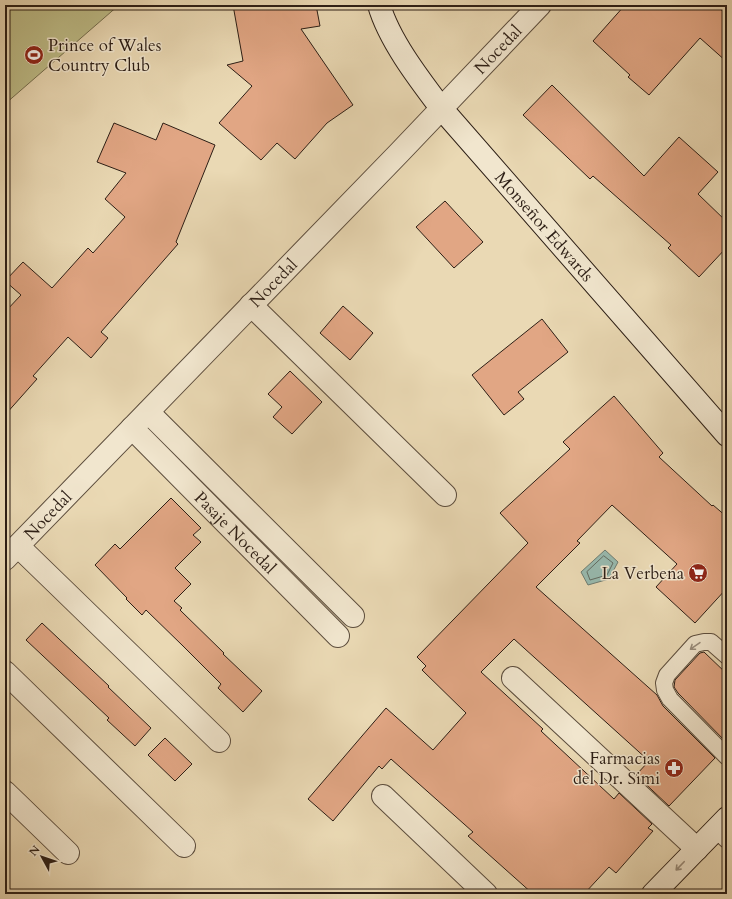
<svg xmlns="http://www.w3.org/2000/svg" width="732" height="899" font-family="Cardo,serif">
	<rect width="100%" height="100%" fill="#ead9b4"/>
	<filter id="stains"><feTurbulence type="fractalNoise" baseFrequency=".005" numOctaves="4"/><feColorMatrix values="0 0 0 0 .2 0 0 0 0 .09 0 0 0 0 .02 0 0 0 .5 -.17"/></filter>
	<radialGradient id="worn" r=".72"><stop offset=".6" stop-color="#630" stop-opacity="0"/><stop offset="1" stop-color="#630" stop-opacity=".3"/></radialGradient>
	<polygon fill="#bebd88" stroke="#756e4e" points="5,5 119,5 5,104"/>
	<polygon fill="#98baaf" stroke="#6d7c71" points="605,550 618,562 609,579 588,585 581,572"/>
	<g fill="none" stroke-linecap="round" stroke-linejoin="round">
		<polygon stroke="#626c62" stroke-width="1" points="604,556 613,563 607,575 590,580 587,572"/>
	</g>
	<g fill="#e1a684" stroke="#2c1e15">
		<polygon points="233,5 316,5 320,26 301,29 353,105 327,123 295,159 277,143 261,160 219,123 252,86 227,65 243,61"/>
		<polygon points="625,5 716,5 727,15 727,62 700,38 649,95 628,77 630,75 593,41"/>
		<polygon points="552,85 644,176 679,137 718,172 698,194 727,222 727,247 699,277 668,248 671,245 593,176 590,179 523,115"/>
		<polygon points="114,123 156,140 163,123 215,145 176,242 178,244 101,332 108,338 91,358 68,337 33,376 37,379 5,415 5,312 21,295 5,281 23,262 52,288 88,248 93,253 125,217 105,199 126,173 97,162"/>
		<polygon points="445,201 483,242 454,268 416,227"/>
		<polygon points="343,306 373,333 350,360 320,333"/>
		<polygon points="542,319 568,352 518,392 524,399 504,415 472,375"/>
		<polygon points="290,371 322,402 292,434 273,417 282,407 268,394"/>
		<polygon points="614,396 663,453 659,457 712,506 713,505 727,517 727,588 695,623 656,587 677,564 612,505 577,541 580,543 536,587 657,695 663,706 715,758 669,806 636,775 649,761 514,639 481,672 543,729 541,731 614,799 619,793 652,824 648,828 653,831 616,873 609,867 584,894 533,894 468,836 473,832 391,759 382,769 379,766 333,821 308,799 386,708 433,750 466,713 422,670 426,666 417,657 528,543 500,513 570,449 563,442"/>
		<polygon points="171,498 201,528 193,535 201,542 175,568 191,584 174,601 182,608 180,610 224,653 223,654 262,691 243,712 218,688 221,684 183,646 146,610 142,615 126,599 127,598 95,565 115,544 120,549"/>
		<polygon points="42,623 109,686 108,687 151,728 135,746 107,720 109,718 26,640"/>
		<polygon points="704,652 727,674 727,743 678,693 674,687 675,680 700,653"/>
		<polygon points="165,738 192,764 175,781 148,755"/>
	</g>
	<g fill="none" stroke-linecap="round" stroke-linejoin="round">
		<defs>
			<g id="lane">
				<polyline points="727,656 711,642 704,642 695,644 667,675 664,683 665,690 670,699 727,757"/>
				<polyline points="716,830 727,840"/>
			</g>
			<g id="street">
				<polyline points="251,305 445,495"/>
				<polyline points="148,412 353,616"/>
				<path id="s1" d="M132,428l206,208"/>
				<polyline points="18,546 219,741"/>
				<path id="s2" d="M5,559l394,-406 141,-148"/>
				<polyline points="5,672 184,846"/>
				<polyline points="513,678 697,849"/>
				<polyline points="5,792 68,853"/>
				<polyline points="383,796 486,894"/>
			</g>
			<g id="secondary">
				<path id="s3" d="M379,5c10,35 40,74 62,103l286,327"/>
				<polyline points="653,894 727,818"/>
			</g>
		</defs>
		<use href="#lane" stroke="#5c4d3d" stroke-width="18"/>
		<use href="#street" stroke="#5c4d3d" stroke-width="24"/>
		<use href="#secondary" stroke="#2c1e15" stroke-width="24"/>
		<use href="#lane" stroke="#f1e6ce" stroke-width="16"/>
		<use href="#street" stroke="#f1e6ce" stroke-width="22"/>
		<use href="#secondary" stroke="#f1e6ce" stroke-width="22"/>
	</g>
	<defs><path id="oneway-shaft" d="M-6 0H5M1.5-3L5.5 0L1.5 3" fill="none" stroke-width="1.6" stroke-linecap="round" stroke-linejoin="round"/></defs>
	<g stroke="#988c7b">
		<use href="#oneway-shaft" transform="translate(695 646) rotate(145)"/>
		<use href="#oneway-shaft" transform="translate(680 866) rotate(134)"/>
	</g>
	<defs>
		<symbol id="stadium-disc" viewBox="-11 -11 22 22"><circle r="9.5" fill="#8f2418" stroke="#f1e6ce"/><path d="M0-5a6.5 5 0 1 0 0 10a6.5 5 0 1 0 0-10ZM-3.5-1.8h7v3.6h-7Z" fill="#fff"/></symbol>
		<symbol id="supermarket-disc" viewBox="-11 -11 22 22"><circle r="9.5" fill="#8f2418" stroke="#f1e6ce"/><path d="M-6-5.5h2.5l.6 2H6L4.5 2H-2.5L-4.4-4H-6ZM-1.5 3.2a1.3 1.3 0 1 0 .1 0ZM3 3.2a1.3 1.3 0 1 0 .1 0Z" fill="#fff"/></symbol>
		<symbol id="pharmacy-disc" viewBox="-11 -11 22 22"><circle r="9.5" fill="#8f2418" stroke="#f1e6ce"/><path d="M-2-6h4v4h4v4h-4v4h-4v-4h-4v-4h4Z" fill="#fff"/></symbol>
	</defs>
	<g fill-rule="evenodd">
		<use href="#stadium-disc" x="23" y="44" width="22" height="22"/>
		<use href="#supermarket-disc" x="687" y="562" width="22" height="22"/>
		<use href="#pharmacy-disc" x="663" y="757" width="22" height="22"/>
	</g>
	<g text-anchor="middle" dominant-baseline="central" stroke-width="3" stroke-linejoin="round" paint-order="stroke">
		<g font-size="17" fill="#2c1e15" stroke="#f1e6ce" text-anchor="end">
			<text x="48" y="45" text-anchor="start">Prince of Wales<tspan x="48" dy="20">Country Club</tspan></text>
			<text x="684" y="573">La Verbena</text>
			<text x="660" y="758">Farmacias<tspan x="660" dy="20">del Dr. Simi</tspan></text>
		</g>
		<g font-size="17" fill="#2c1e15" stroke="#f1e6ce">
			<text stroke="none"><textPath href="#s2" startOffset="709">Nocedal</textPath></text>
			<text stroke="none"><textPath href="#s3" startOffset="278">Monseñor Edwards</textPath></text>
			<text stroke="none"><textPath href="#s2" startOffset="385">Nocedal</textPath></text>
			<text stroke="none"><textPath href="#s2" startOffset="61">Nocedal</textPath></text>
			<text stroke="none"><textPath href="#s1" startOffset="147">Pasaje Nocedal</textPath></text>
		</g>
	</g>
	<rect width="732" height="899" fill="none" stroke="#ead9b4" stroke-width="20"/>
	<rect x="6" y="6" width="720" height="887" fill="none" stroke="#2c1e15" stroke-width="2"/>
	<rect x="10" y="10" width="712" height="879" fill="none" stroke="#2c1e15"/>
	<g transform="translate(42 857) rotate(310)" stroke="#f1e6ce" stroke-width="3" paint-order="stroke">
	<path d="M0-3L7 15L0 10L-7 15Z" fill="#2c1e15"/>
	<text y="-6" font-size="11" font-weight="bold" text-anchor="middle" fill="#2c1e15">N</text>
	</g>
	<rect width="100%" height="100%" filter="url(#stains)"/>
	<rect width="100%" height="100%" fill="url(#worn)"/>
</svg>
